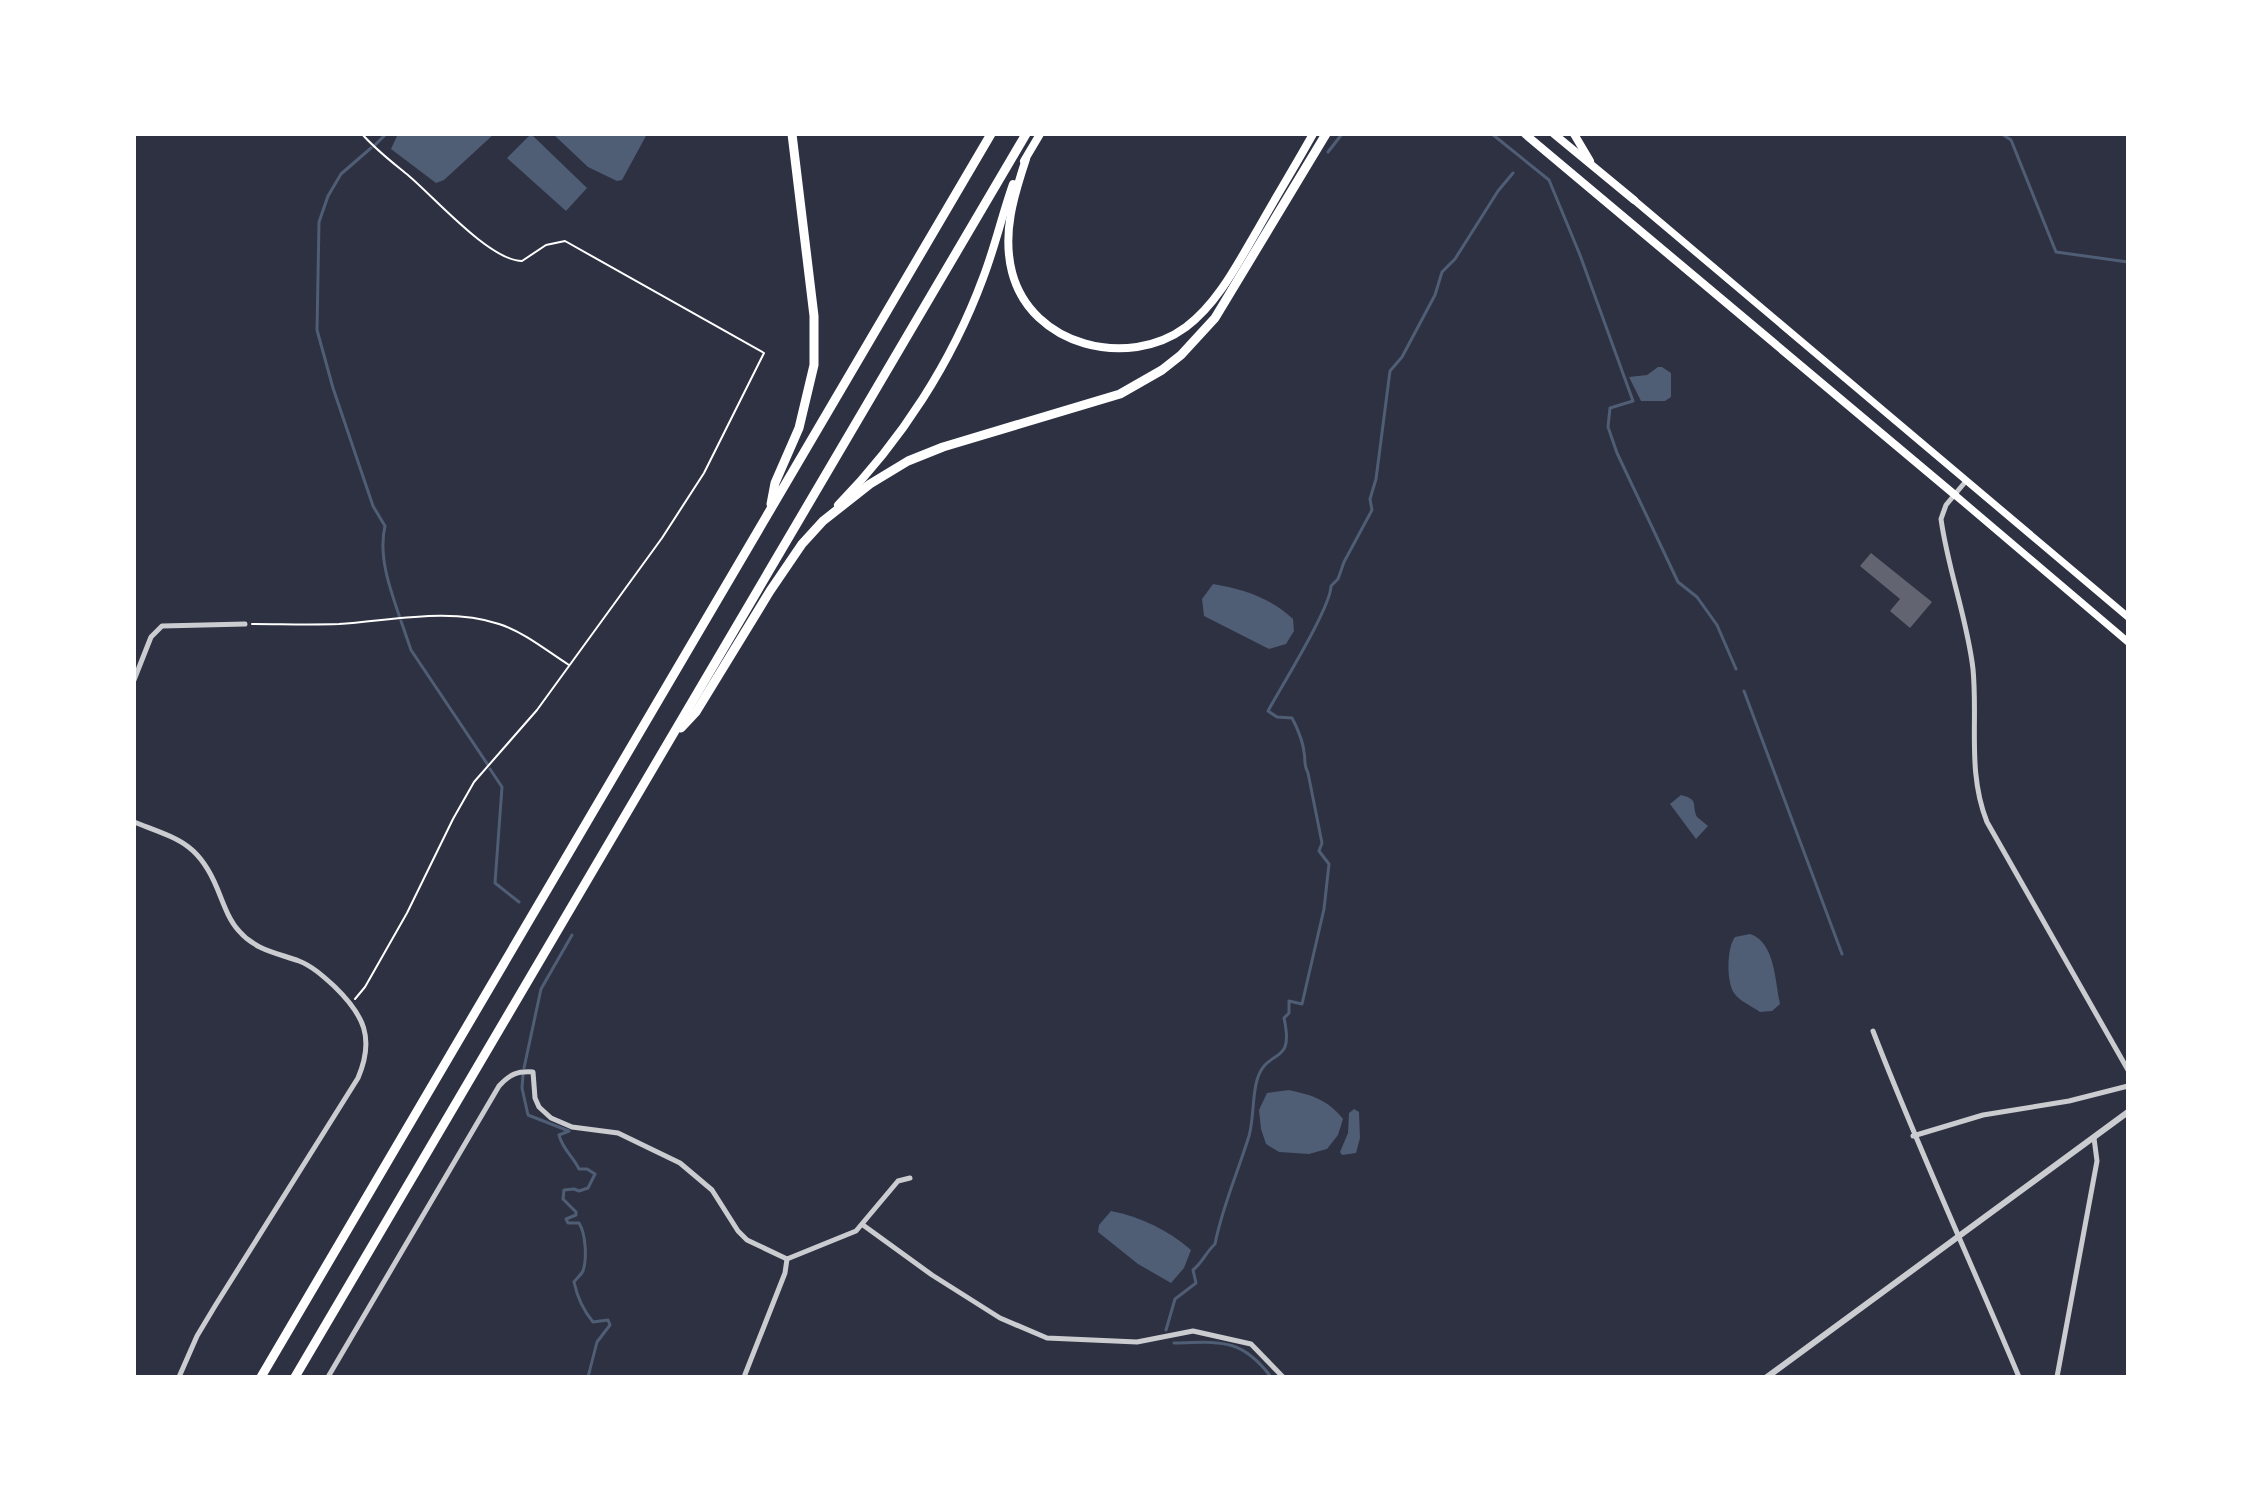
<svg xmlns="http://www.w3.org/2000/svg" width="2262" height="1511" font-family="'IBM Plex Serif',serif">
	<rect width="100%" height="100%" fill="#2d3142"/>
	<g fill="#4f5d75">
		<polygon points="405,134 494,134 444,180 436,183 391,149 397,136"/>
		<polygon points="531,134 587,188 566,211 507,158"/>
		<polygon points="553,134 647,134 622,180 617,181 588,167"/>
		<polygon points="1658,367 1662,367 1671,373 1671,397 1665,401 1641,401 1629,377 1647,375"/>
		<path d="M1213,584c30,5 58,14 80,35l1,12 -8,13 -17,5 -65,-33 -2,-17z"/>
		<path d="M1681,795c19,5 10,9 16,22l11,9 -12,13 -26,-35z"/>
		<path d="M1750,934c25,8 25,47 30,70l-8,7 -12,1c-8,-6 -21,-11 -26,-19 -8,-12 -7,-46 1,-56z"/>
		<path d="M1289,1090c23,5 39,10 54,29l-5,16 -11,14 -18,5 -30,-2 -13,-8 -5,-15 -2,-19 8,-17z"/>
		<polygon points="1354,1109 1359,1112 1360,1138 1356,1153 1342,1155 1340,1152 1348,1133 1349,1113"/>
		<path d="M1111,1211c30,6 57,19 80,39l-7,18 -13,15 -33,-19 -40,-32 1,-7z"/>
	</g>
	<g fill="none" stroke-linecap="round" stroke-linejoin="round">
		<g stroke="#4f5d75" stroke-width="3">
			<polyline points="1492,134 1549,180 1580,255 1633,401 1610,408 1608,427 1617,453 1678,582 1697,597 1717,625 1736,669"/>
			<polyline points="2002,134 2011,140 2056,252 2128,262"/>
			<polyline points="374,146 386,134"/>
			<path d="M371,148l-30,26 -13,22 -9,26 -2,108 16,58 40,118 12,20c-7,30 5,63 15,92"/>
			<polyline points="1328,152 1342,134"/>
			<polyline points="401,621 411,650 488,765"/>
			<polyline points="1744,691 1842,954"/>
			<polyline points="490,769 502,787 495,883 519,902"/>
			<polyline points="524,1068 541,989 572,935"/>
			<path d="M523,1075l-1,13 6,27 41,16 -10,4c4,15 13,20 20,34h8l8,5 -7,14 -9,3 -5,-2 -10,1 -1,9 13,13v3l-10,4 2,4h11c7,11 8,36 4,48 -2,4 -6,7 -9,11 3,14 9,28 19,40l15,-2 2,5 -13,17 -9,35"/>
			<path d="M1166,1330l9,-31 21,-16 -3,-13c10,-8 13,-18 22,-26 7,-37 23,-72 34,-108 5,-18 3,-38 8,-56 10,-34 38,-12 27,-62l5,-5v-12l13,3 22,-95 5,-45 -10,-13 3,-8 -14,-70c-5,-9 -2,-12 -4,-21 -1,-10 -7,-25 -12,-34l-15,-1 -9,-6c13,-24 63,-104 63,-125l7,-7 6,-17 28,-52 -2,-11 6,-20 14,-108 12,-14 33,-62 7,-23 13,-13 43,-68 15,-18"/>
			<path d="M1174,1343c45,-1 67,-6 97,34"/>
		</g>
	</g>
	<polygon fill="#626471" points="1871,553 1932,602 1910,628 1890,611 1900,599 1860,566"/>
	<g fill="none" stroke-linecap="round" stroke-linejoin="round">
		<g stroke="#fff" stroke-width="2">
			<path d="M252,624c29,0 58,1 87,0 51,-3 110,-17 160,0 25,8 48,27 70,41"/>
			<path d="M355,999l10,-12 42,-74 46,-94 21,-37 63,-72 125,-172 42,-65 60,-120 -199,-112 -19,4 -24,16c-32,0 -88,-64 -113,-85 -17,-14 -33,-26 -47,-42"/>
		</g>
		<g stroke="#caccd0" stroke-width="5">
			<path d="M1966,481l-20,24 -5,14c7,51 26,99 32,150 5,52 -6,103 14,153l141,248"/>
			<polyline points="134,680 151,637 162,626 245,624"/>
			<path d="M134,822c43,17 64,20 83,66 6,14 11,31 22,43 16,19 38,22 60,30 13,5 24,15 35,25 30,29 41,52 24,92l-143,228 -18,30 -18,41"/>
			<path d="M1873,1031c45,117 98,231 146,346"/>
			<polyline points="1913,1136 1983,1115 2069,1101 2128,1086"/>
			<polyline points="863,1225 932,1275 1000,1318 1047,1338 1137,1342 1193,1331 1251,1344 1283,1377"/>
			<polyline points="787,1259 856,1231 898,1181 910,1178"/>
			<path d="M328,1377l171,-291c11,-12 18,-15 34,-14l2,26 4,9 12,11 21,9 46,6 62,30 32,27 26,41 9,9 40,19"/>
			<polyline points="744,1377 785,1273 787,1259"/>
			<polyline points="2057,1377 2097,1161 2094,1138"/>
		</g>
		<polyline stroke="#caccd0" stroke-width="6" points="1767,1377 2128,1112"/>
		<g stroke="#fff" stroke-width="7">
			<polyline points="1634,200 2128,617"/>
			<polyline points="1955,495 2128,642"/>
		</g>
		<g stroke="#fff" stroke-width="8">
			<polyline points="1525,134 1955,495"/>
			<polyline points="1554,134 1634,200"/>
			<polyline points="1574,134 1590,161"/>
			<path d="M1026,159c-12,36 -24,74 -14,113 19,74 116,98 174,55 32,-24 52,-64 72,-98 18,-32 37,-63 55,-95"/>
			<polyline points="1024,161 1040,134"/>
			<path d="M838,505c63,-64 114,-143 145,-227 12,-31 19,-63 30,-94"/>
		</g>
		<g stroke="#fff" stroke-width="9">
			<polyline points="771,504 775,483 799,428 814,365 814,316 792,134"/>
			<polyline points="681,728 696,712 770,591 802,544 823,521 870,484 908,461 943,447 1120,394 1162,370 1181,355 1215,318 1326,134"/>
			<polyline points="261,1377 991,134"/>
			<polyline points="295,1377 1026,134"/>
		</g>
	</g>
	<rect width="2262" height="1511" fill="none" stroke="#ffffff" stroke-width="272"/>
</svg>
